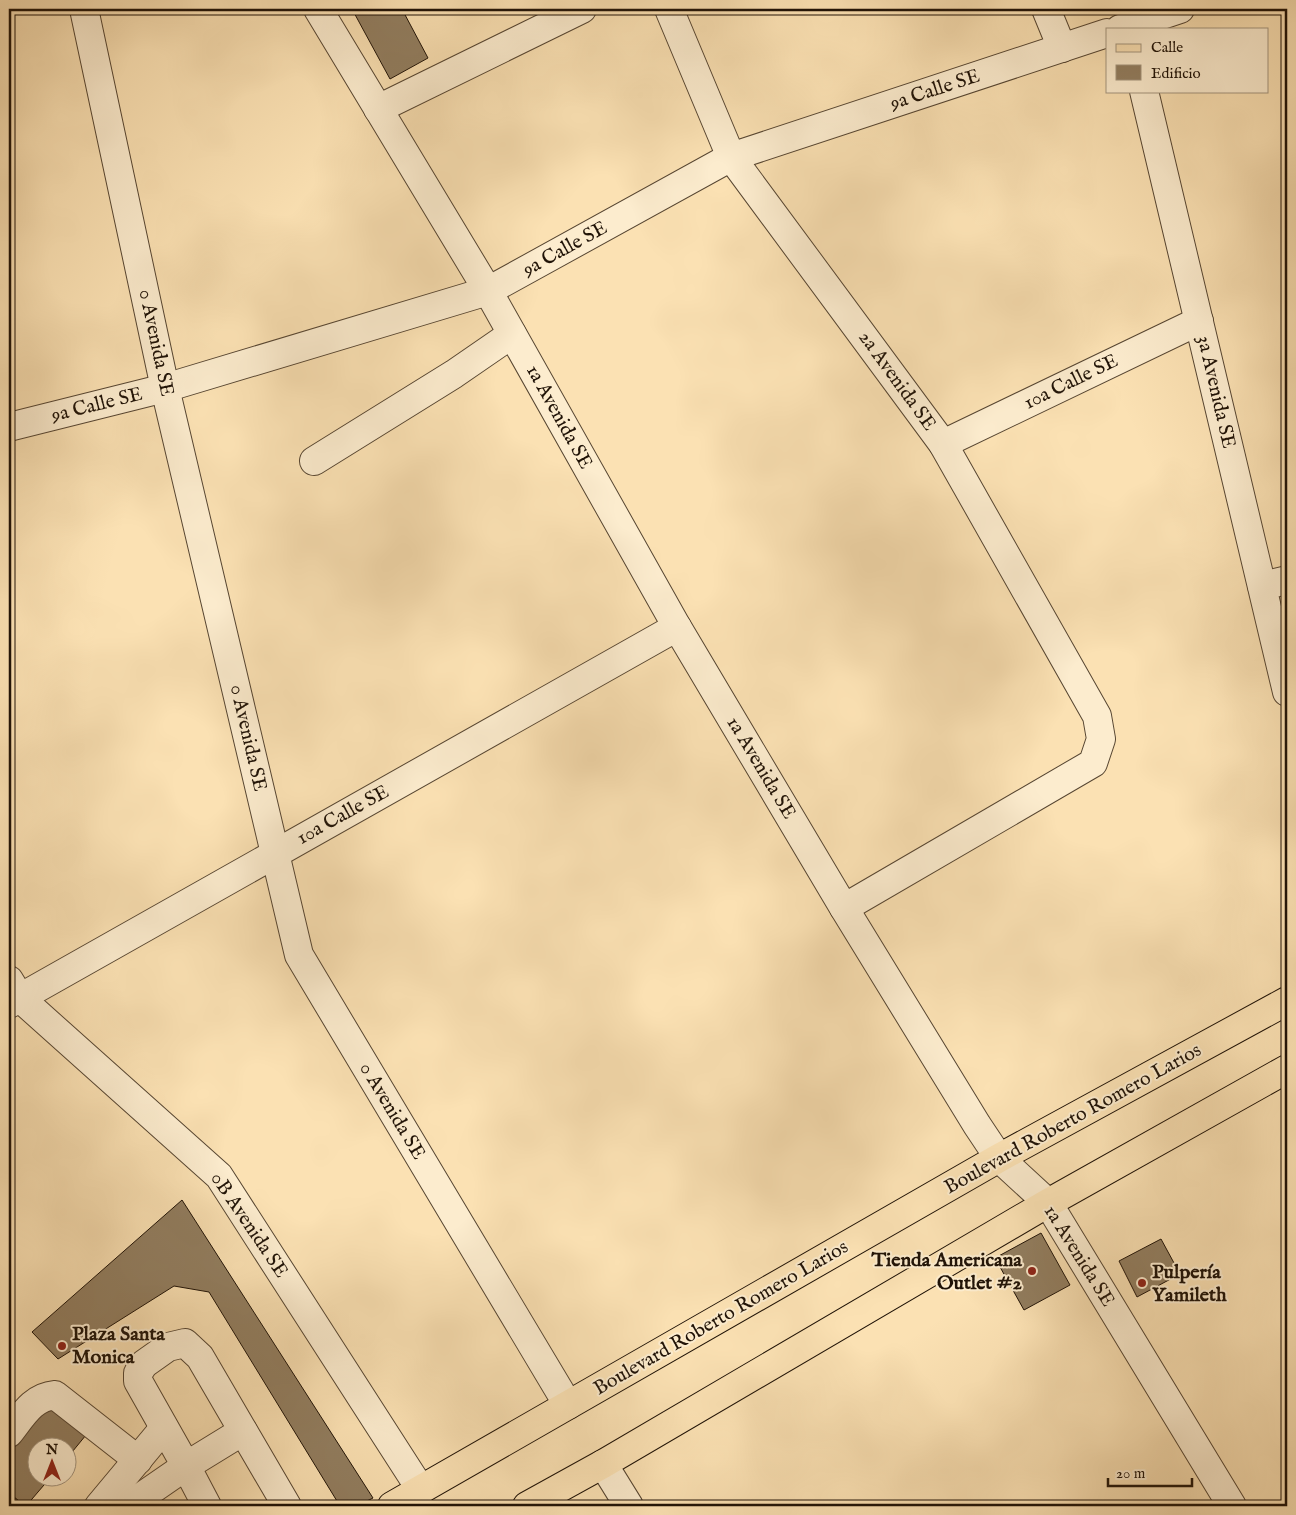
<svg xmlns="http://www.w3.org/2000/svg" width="1296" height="1515" font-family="'IM FELL English',serif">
	<rect width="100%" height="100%" fill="#fbe1b3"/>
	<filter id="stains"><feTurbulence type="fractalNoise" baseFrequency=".004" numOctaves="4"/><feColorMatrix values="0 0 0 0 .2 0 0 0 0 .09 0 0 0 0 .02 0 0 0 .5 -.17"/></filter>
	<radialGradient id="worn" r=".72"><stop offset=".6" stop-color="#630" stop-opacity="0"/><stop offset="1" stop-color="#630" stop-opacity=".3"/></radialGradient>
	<g fill="#927e60" stroke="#201307">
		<polygon points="352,9 408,9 403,11 428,58 390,79"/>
		<polygon points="182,1200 373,1498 357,1506 340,1506 209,1292 174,1286 58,1359 32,1332"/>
		<polygon points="1041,1233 1070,1285 1024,1310 995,1258"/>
		<polygon points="1161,1239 1180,1274 1137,1297 1119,1261"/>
		<polygon points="44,1400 86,1435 68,1457 68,1448 38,1448 38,1478 50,1478 26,1506 25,1506 9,1493 9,1442"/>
		<polygon points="9,1493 25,1506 9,1506"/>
	</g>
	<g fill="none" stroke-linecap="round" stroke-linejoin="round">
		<defs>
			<g id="minor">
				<polyline points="84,9 165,388 299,955 568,1405"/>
				<polyline points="318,9 488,291 677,627 844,908 977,1125 999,1158 1048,1203 1232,1506"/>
				<polyline points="669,9 731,157 943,444 1097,716 1101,739 1093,763 844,908"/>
				<polyline points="1046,9 1062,48"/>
				<polyline points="1120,29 1180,9"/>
				<polyline points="1144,91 1287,692"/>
				<polyline points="378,109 582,9"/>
				<polyline points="9,427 165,388 488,291 731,157 1107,33"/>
				<polyline points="943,444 1199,321"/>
				<polyline points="314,461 454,374 512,334"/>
				<polyline points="1262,586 1287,580"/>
				<polyline points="9,980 20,998 219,1176 421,1490"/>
				<polyline points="9,1004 677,627"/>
				<path d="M9,1433c13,-16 23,-36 46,-38l83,65"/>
				<polyline points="603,1464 629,1506"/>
				<polyline points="99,1506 164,1428"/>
				<polyline points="128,1506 186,1466 243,1431"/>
				<polyline points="207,1506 186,1466 138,1381 138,1373 144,1364 168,1347 185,1343 200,1357 287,1506"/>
			</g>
			<g id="major">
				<polyline points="392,1506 999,1158 1287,1001"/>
				<polyline points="527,1506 603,1464 1048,1203 1287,1069"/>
			</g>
		</defs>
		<use href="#minor" stroke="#574632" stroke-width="30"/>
		<use href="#major" stroke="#201307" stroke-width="30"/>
		<use href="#minor" stroke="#fcecce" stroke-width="28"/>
		<use href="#major" stroke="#fbe1b3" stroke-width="28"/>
	</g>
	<g fill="#8f2418" stroke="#fcecce" stroke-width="2">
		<circle cx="1032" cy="1271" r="5"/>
		<circle cx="1142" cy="1283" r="5"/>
		<circle cx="62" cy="1346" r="5"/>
	</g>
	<g text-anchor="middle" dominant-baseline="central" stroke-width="4" stroke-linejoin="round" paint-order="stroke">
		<g font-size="20" fill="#201307" stroke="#fcecce">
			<text transform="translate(935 90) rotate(-18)">9a Calle SE</text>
			<text transform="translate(565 249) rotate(-29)">9a Calle SE</text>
			<text transform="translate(156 343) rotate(78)">0 Avenida SE</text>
			<text transform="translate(897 381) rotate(54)">2a Avenida SE</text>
			<text transform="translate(1071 382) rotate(-26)">10a Calle SE</text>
			<text transform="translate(1216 392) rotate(77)">3a Avenida SE</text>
			<text transform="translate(97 405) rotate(-14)">9a Calle SE</text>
			<text transform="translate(559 417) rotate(61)">1a Avenida SE</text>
			<text transform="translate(248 738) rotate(77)">0 Avenida SE</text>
			<text transform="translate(761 768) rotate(59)">1a Avenida SE</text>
			<text transform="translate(343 815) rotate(-29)">10a Calle SE</text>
			<text transform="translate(392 1111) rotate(59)">0 Avenida SE</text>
			<text transform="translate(1073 1119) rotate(-29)">Boulevard Roberto Romero Larios</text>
			<text transform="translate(249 1225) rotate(56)">0B Avenida SE</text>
			<text transform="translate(1079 1256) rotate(58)">1a Avenida SE</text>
			<text transform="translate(721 1318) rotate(-30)">Boulevard Roberto Romero Larios</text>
		</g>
		<g font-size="20" font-weight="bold" fill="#201307" stroke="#fcecce" text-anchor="start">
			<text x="1022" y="1260" text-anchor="end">Tienda Americana<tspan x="1022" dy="23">Outlet #2</tspan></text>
			<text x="1152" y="1272">Pulpería<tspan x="1152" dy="23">Yamileth</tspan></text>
			<text x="72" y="1334">Plaza Santa<tspan x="72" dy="23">Monica</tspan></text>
		</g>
	</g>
	<rect width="1296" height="1515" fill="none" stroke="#fbe1b3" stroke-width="30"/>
	<rect x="10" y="10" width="1276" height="1495" fill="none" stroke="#201307" stroke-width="2.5"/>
	<rect x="15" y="15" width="1266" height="1485" fill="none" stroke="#201307"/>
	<rect x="1106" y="28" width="162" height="65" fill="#fcecce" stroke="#a4957e"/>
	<rect x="1116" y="44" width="25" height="8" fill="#fbe1b3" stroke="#a4957e"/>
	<text x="1151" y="52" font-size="15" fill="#201307">Calle</text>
	<rect x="1116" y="65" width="25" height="15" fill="#927e60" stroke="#a4957e"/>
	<text x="1151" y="78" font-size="15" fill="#201307">Edificio</text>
	<g transform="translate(52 1462)"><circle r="24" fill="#fcecce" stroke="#a4957e"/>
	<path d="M0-4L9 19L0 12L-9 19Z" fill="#8f2418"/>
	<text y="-8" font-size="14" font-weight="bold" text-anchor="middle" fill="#201307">N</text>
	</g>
	<path d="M1108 1478v8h84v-8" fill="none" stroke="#201307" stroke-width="2.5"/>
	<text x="1116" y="1478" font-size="15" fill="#201307" stroke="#fcecce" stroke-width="4" paint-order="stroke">20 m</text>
	<rect width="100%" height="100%" filter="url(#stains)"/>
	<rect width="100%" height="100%" fill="url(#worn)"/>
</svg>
